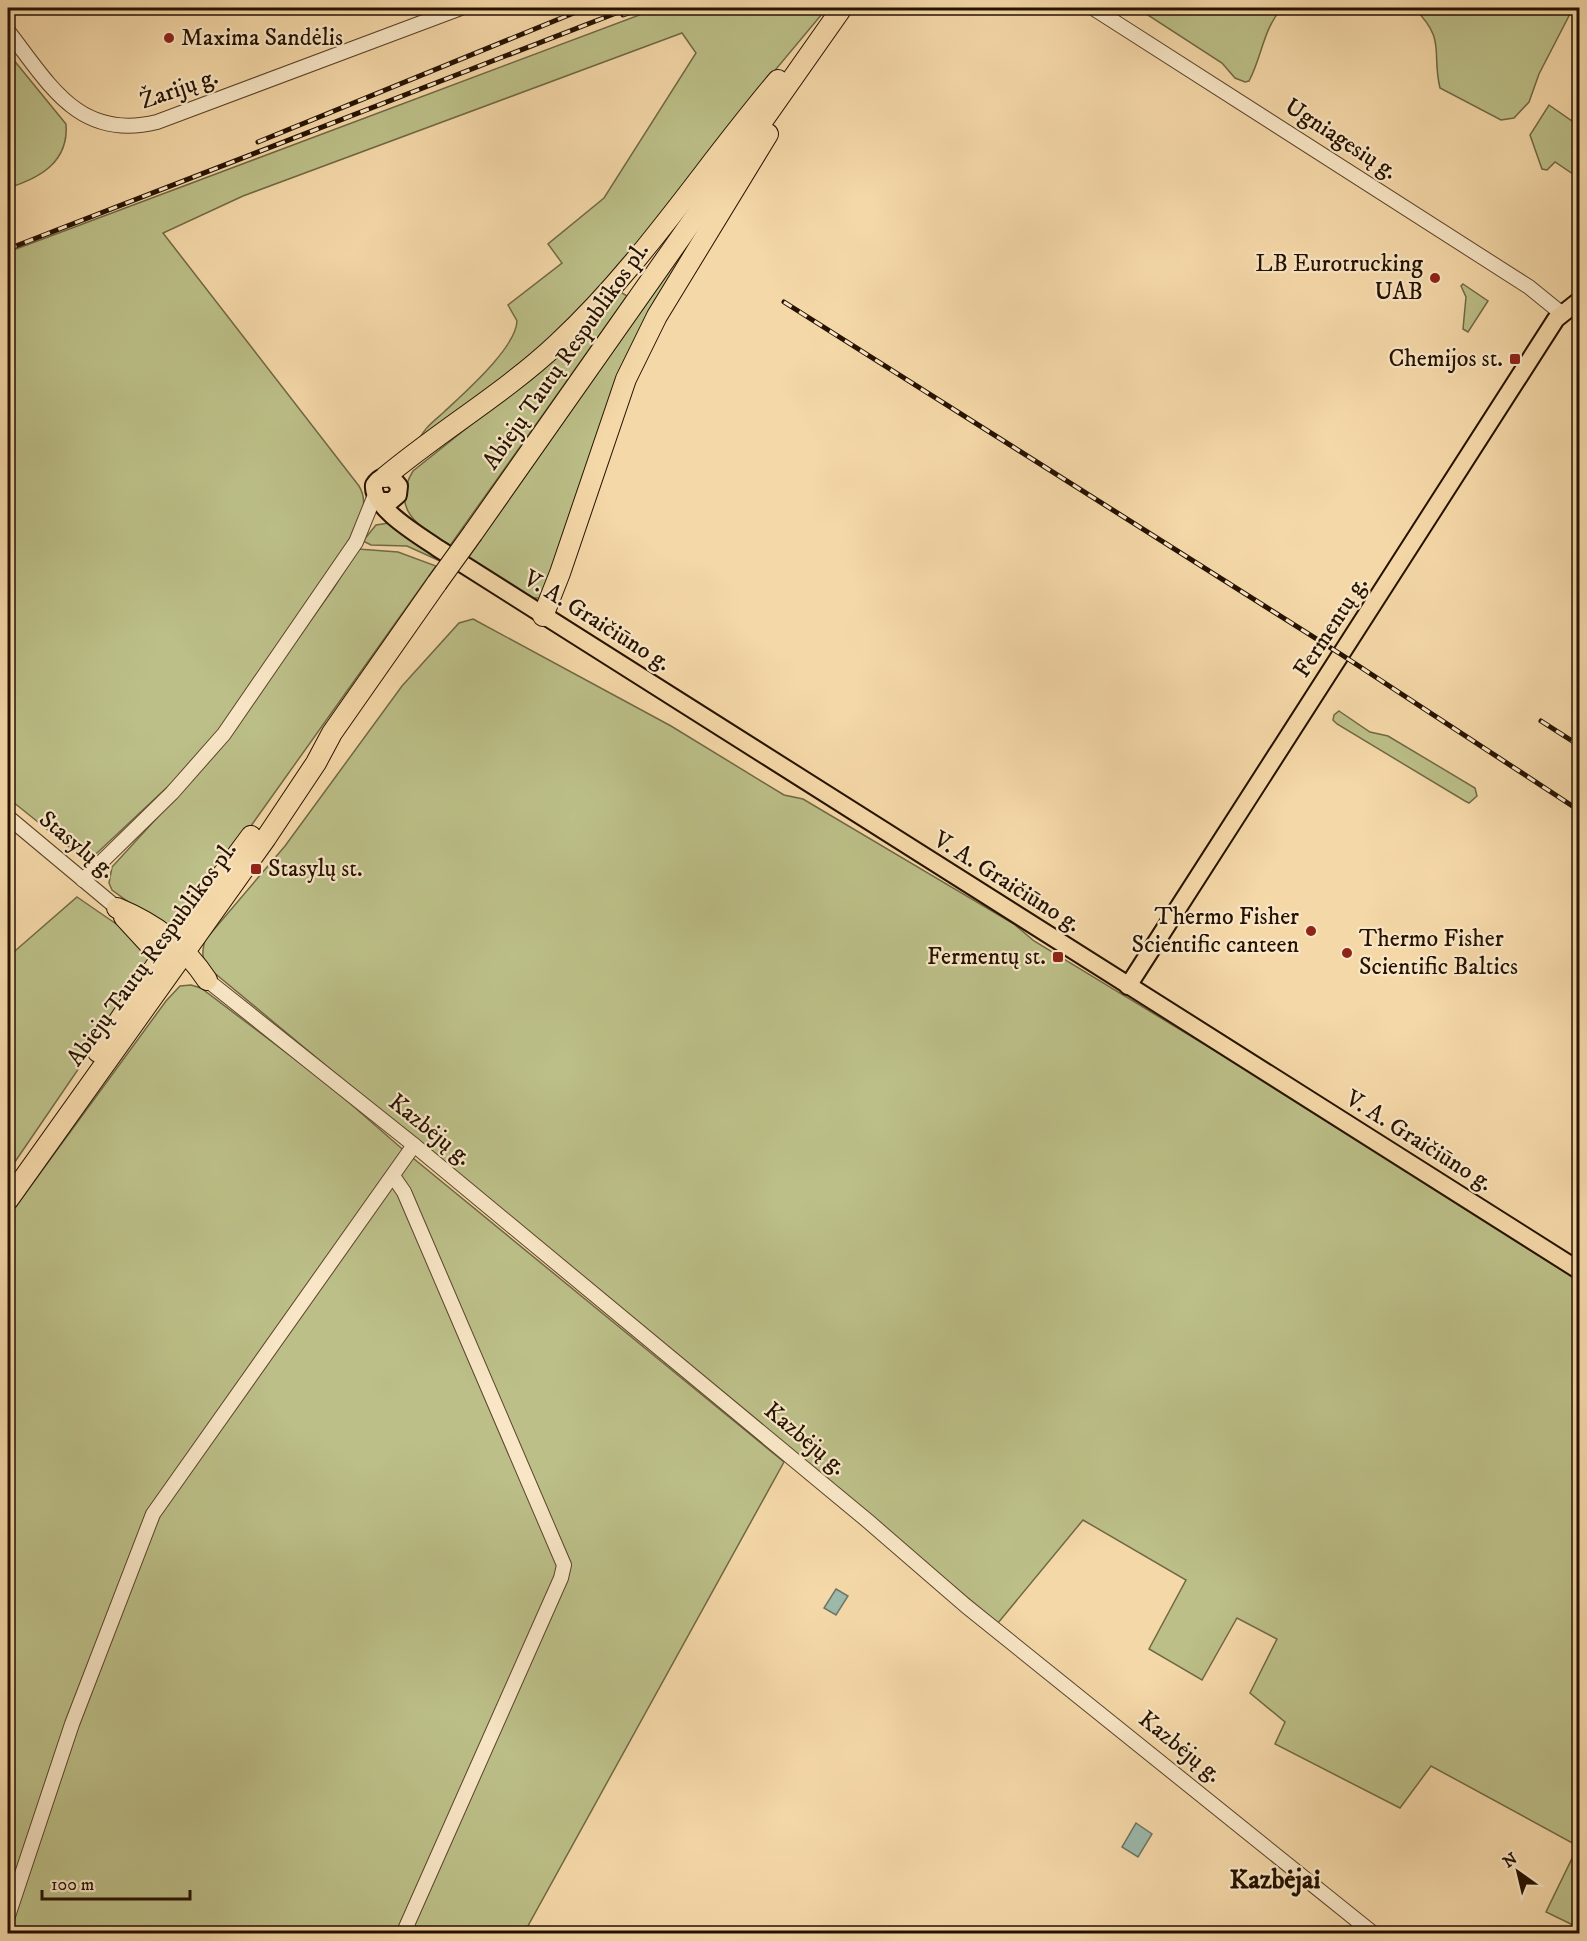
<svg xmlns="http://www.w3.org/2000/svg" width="1587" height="1941" font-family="'IM FELL DW Pica',serif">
	<rect width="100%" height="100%" fill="#f5d8a8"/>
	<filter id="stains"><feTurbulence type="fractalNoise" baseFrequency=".00333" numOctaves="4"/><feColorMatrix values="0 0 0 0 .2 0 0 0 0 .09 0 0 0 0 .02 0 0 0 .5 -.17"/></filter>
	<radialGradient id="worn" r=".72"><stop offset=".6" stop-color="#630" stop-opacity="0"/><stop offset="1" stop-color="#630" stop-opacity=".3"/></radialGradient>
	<g fill="#bcbf88" stroke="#716844" stroke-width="1.5">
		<path d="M658,8h169l-76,91 -124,162 -65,71 -144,112c3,-14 16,-23 26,-32 20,-19 72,-64 73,-91l-9,-16 54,-42 -14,-19 56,-46 92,-145 -14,-20 -439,163 -80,37 196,253c11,18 0,34 -8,51l-131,193 -27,33 -96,90 -8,5h-6l-75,-60v-546z"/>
		<path d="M1137,8h145c-19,21 -20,49 -33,73l-4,1 -10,-4 -13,-15z"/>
		<path d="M1414,8h159l-34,66 -10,28 -15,16 -13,2 -61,-32c-9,-38 7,-47 -26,-80z"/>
		<path d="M8,53l58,71c3,38 -26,54 -58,64z"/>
		<polygon points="1549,105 1579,126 1579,171 1576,176 1555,162 1547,170 1542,169 1530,135"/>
		<polygon points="712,210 665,292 543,598 532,598 468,558"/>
		<polygon points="1463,284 1488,301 1468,332 1463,329 1466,297 1461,286"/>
		<path d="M619,291l8,5 -178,251c-29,-21 -60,-36 -36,-76l109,-87z"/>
		<polygon points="389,523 395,526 440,561 407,546 371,545 363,541 376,525"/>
		<polygon points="358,549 398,552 436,566 184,920 169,926 156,922 112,890 109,883 112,867 219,750 333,589"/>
		<path d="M473,619l198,107 113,69 19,4 211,125 20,17 244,148 301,192v647l-33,-16 32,-66 -147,-80 -31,42 -125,-64 10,-22 -35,-29 27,-54 -40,-21 -35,62 -53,-31 37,-69 -103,-60 -85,103 -786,-652c-10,-11 -11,-16 -7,-31l80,-94 117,-160 57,-63z"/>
		<polygon points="1339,711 1370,732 1388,736 1475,788 1477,796 1469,803 1465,801 1337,724 1333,720 1334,715"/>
		<polygon points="77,897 141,941 149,951 148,967 8,1172 8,957"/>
		<polygon points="191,985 201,988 329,1085 408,1154 784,1462 524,1933 8,1934 8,1217 166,1001 180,986"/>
	</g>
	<g fill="#9cb9aa" stroke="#6d7666" stroke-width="1.5">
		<polygon points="836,1589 848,1596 836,1615 824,1608"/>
		<polygon points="1136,1823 1152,1834 1138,1857 1122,1847"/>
	</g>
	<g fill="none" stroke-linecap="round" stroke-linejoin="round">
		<defs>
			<g id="minor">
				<polyline points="1093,8 1529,287 1561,313"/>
				<path d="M8,31c42,54 71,110 149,91l304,-114"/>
				<polyline points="8,817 117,908"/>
				<polyline points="83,880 172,793 224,734 356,542 375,495"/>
				<polyline points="207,980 414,1145 869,1522 966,1606 1374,1934"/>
				<polyline points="393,1176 404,1192 564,1565 561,1578 403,1934"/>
				<polyline points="8,1916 72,1724 153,1514 414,1145"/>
			</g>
			<g id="major">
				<path d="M381,501h10l7,-6 1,-9 -6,-7c-8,-4 -14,-2 -19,6 -3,23 48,52 65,64l1141,722"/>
				<polyline points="1128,986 1556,319 1580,300"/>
			</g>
			<g id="highway">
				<path d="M385,477c56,-47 120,-84 173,-134 84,-78 146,-176 220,-263"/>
				<polyline points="473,533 842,8"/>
				<polyline points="543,616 560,573 626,379 657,316 768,134"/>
				<path d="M117,908c38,16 67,37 90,72"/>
				<polyline points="124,917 148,943 173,962"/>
				<polyline points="98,1052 163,955 251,836"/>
				<polyline points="8,1200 266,838 316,763 332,733 437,583"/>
			</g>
		</defs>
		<use href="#minor" stroke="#5a442a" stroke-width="16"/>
		<use href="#major" stroke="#261200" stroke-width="20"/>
		<use href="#highway" stroke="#261200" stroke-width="22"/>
		<use href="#minor" stroke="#f8e6c6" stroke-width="14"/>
		<use href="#major" stroke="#f5d8a8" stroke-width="16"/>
		<use href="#highway" stroke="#f5d8a8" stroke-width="20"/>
		<defs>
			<g id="rail">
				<polyline points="623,15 644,8"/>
				<polyline points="258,142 586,8"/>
				<polyline points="8,249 629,8"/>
				<polyline points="784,302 1342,655 1580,811"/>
				<polyline points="1541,721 1580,746"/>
			</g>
		</defs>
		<use href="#rail" stroke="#261200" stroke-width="5"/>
		<use href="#rail" stroke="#f8e6c6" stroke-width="3" stroke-dasharray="9" stroke-linecap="butt"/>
		<defs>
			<polyline id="highway-bridge" points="437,583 473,533"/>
		</defs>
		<use href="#highway-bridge" stroke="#261200" stroke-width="22" stroke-linecap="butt"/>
		<use href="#highway-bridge" stroke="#f5d8a8" stroke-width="20"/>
	</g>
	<g fill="#8f2418" stroke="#f8e6c6" stroke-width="2">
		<circle cx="169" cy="38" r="6"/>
		<circle cx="1435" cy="278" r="6"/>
		<rect x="1509" y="353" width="12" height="12" rx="3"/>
		<rect x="250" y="863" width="12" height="12" rx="3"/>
		<circle cx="1311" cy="931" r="6"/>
		<circle cx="1347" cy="953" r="6"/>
		<rect x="1052" y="951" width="12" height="12" rx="3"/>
	</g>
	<g text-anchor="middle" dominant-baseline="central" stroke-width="4.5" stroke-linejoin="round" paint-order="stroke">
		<g font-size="24" fill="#261200" stroke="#f8e6c6" text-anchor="end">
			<text x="181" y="38" text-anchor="start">Maxima Sandėlis</text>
			<text x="1423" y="264">LB Eurotrucking<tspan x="1423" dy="28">UAB</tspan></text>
			<text x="1503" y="359">Chemijos st.</text>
			<text x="268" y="869" text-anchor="start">Stasylų st.</text>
			<text x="1299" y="917">Thermo Fisher<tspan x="1299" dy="28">Scientific canteen</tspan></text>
			<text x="1359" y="939" text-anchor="start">Thermo Fisher<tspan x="1359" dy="28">Scientific Baltics</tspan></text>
			<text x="1046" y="957">Fermentų st.</text>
		</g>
		<g font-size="24" fill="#261200" stroke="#f8e6c6">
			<text transform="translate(179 89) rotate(-19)">Žarijų g.</text>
			<text transform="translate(1341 139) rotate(33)">Ugniagesių g.</text>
			<text transform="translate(566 356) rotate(-55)">Abiejų Tautų Respublikos pl.</text>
			<text transform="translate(597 621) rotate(32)">V. A. Graičiūno g.</text>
			<text transform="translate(1331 627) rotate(-57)">Fermentų g.</text>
			<text transform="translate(77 845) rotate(40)">Stasylų g.</text>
			<text transform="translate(1007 882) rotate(32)">V. A. Graičiūno g.</text>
			<text transform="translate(152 954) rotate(-54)">Abiejų Tautų Respublikos pl.</text>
			<text transform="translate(430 1130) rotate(39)">Kazbėjų g.</text>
			<text transform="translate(1419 1141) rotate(32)">V. A. Graičiūno g.</text>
			<text transform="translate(805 1439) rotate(40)">Kazbėjų g.</text>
			<text transform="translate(1180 1747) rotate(39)">Kazbėjų g.</text>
		</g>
		<g font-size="27" font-weight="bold" fill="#261200" stroke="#f8e6c6">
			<text x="1275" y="1880">Kazbėjai</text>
		</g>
	</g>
	<rect width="1587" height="1941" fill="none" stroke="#f5d8a8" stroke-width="30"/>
	<rect x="9" y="9" width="1569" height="1923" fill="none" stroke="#261200" stroke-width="3"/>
	<rect x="15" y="15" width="1557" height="1911" fill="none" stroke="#261200" stroke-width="1.5"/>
	<g transform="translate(1518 1872) rotate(326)" stroke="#f8e6c6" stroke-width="4.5" paint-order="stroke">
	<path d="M0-4.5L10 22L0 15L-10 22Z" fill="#261200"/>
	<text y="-9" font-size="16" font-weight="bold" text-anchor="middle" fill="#261200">N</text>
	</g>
	<path d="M42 1890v9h148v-9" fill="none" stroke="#261200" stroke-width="3"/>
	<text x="51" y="1890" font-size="18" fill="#261200" stroke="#f8e6c6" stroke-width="4.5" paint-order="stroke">100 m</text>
	<rect width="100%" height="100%" filter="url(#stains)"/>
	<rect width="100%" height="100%" fill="url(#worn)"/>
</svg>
